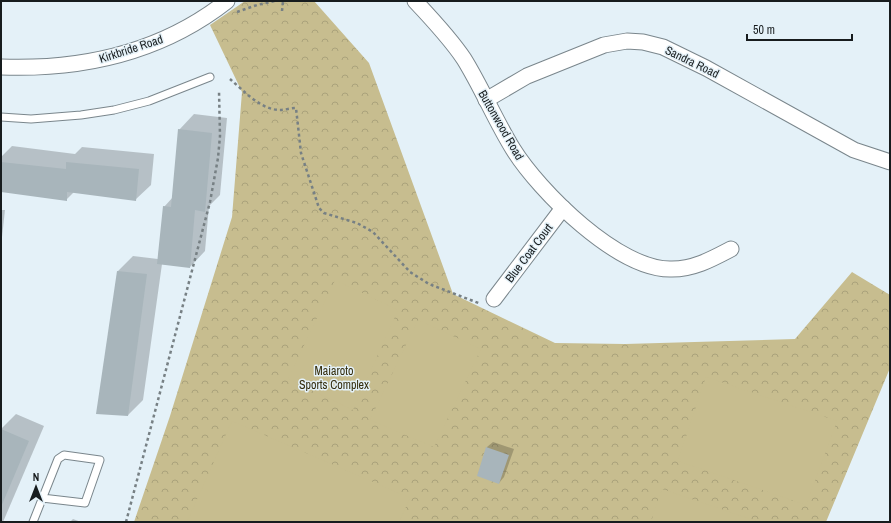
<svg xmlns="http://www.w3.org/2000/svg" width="891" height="523" font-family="'Archivo Narrow',sans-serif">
	<defs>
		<pattern id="park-crowns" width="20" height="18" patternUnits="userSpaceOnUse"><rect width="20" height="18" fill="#c7bd8f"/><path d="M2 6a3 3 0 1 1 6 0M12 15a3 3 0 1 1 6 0" fill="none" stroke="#aaa27b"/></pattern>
	</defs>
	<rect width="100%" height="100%" fill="#e4f1f8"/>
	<polygon fill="url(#park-crowns)" points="245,1 314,1 369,63 453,294 555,343 625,344 795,339 852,272 890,295 890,368 826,522 134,522 170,416 232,217 242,92 210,25"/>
	<g fill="#c7bd8f">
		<polygon points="335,280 398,310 353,410 288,379"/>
		<polygon points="418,320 481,349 434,447 370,420"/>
		<polygon points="706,377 837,421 806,505 678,461"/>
		<polygon points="232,421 410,498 399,522 187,522"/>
		<polygon points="662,489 759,522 651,522"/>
	</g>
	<g fill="#0003">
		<polygon points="194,114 227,118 220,195 209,206 205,251 190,267 162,264 143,400 128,415 118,271 133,256 158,259 164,207 173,197 179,130"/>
		<polygon points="12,146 75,154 82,147 154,154 151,185 135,200 74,192 66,200 1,191 1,157"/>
		<polygon points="1,210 5,210 1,246"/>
		<polygon points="16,414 44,426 3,522 1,522 1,429"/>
		<polygon points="493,442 514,449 504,477 499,483 478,475 487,447"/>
		<polygon points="73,519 81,522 70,522"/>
	</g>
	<g fill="#a8b5bb">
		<polygon points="178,129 212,133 205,212 195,210 190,268 157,264 163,206 171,207"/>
		<polygon points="1,162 66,169 66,162 139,169 136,201 67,192 67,201 1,192"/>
		<polygon points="117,271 147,274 128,416 96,414"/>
		<polygon points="1,429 29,441 1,507"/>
		<polygon points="486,447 509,455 499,484 477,476"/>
	</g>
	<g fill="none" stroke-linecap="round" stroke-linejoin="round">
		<defs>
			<g id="service">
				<polyline points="1,117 31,119 81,115 114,110 149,101 210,77"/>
				<polyline points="33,522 58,459 64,455 100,460 85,503 42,498"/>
			</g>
			<g id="minor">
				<path d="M415,1c17,18 35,37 49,58 18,29 31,61 49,90 26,42 106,122 159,120 22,0 40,-10 59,-20"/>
				<path d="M1,67c82,3 161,-15 226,-66"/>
				<polyline points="486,100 527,76 604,45 627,41 643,42 663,47 706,68 854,150 890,162"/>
				<polyline points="494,299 563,208"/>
			</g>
		</defs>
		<use href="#service" stroke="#7a868c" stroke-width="9"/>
		<use href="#minor" stroke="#7a868c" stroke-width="17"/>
		<g stroke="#778084" stroke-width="2.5" stroke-dasharray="3 3" stroke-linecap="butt">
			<polyline points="282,11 283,1"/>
			<polyline points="237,12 257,5 275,1"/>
			<path d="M230,79c14,12 31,31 50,31 5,0 11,-2 16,-2l5,45 18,55 5,5 33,10 16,9 37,40 19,12 52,20"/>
			<polyline points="126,522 210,202 218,158 220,136 219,91"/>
		</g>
		<use href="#service" stroke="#fff" stroke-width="7"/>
		<use href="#minor" stroke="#fff" stroke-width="15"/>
	</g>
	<g text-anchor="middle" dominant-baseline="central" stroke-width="3" stroke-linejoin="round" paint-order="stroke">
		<g font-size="12" fill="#171c1e" stroke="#e4f1f8">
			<text transform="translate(131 49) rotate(-18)">Kirkbride Road</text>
			<text transform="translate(692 62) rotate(26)">Sandra Road</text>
			<text transform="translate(501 125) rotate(60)">Buttonwood Road</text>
			<text transform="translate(529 253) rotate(-53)">Blue Coat Court</text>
		</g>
		<g font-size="12" fill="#342d0d" stroke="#e4f1f8">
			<text x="334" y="371">Maiaroto<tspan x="334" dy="14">Sports Complex</tspan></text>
		</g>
	</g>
	<rect width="891" height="523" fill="none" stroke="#171c1e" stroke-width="4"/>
	<g transform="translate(36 487)" stroke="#e4f1f8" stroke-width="3" paint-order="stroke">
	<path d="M0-3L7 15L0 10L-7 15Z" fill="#171c1e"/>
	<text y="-6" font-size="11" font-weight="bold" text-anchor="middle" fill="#171c1e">N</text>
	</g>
	<path d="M747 34v6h105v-6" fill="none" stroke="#171c1e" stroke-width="2"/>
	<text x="753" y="34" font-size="12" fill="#171c1e" stroke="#e4f1f8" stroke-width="3" paint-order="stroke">50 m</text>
</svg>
